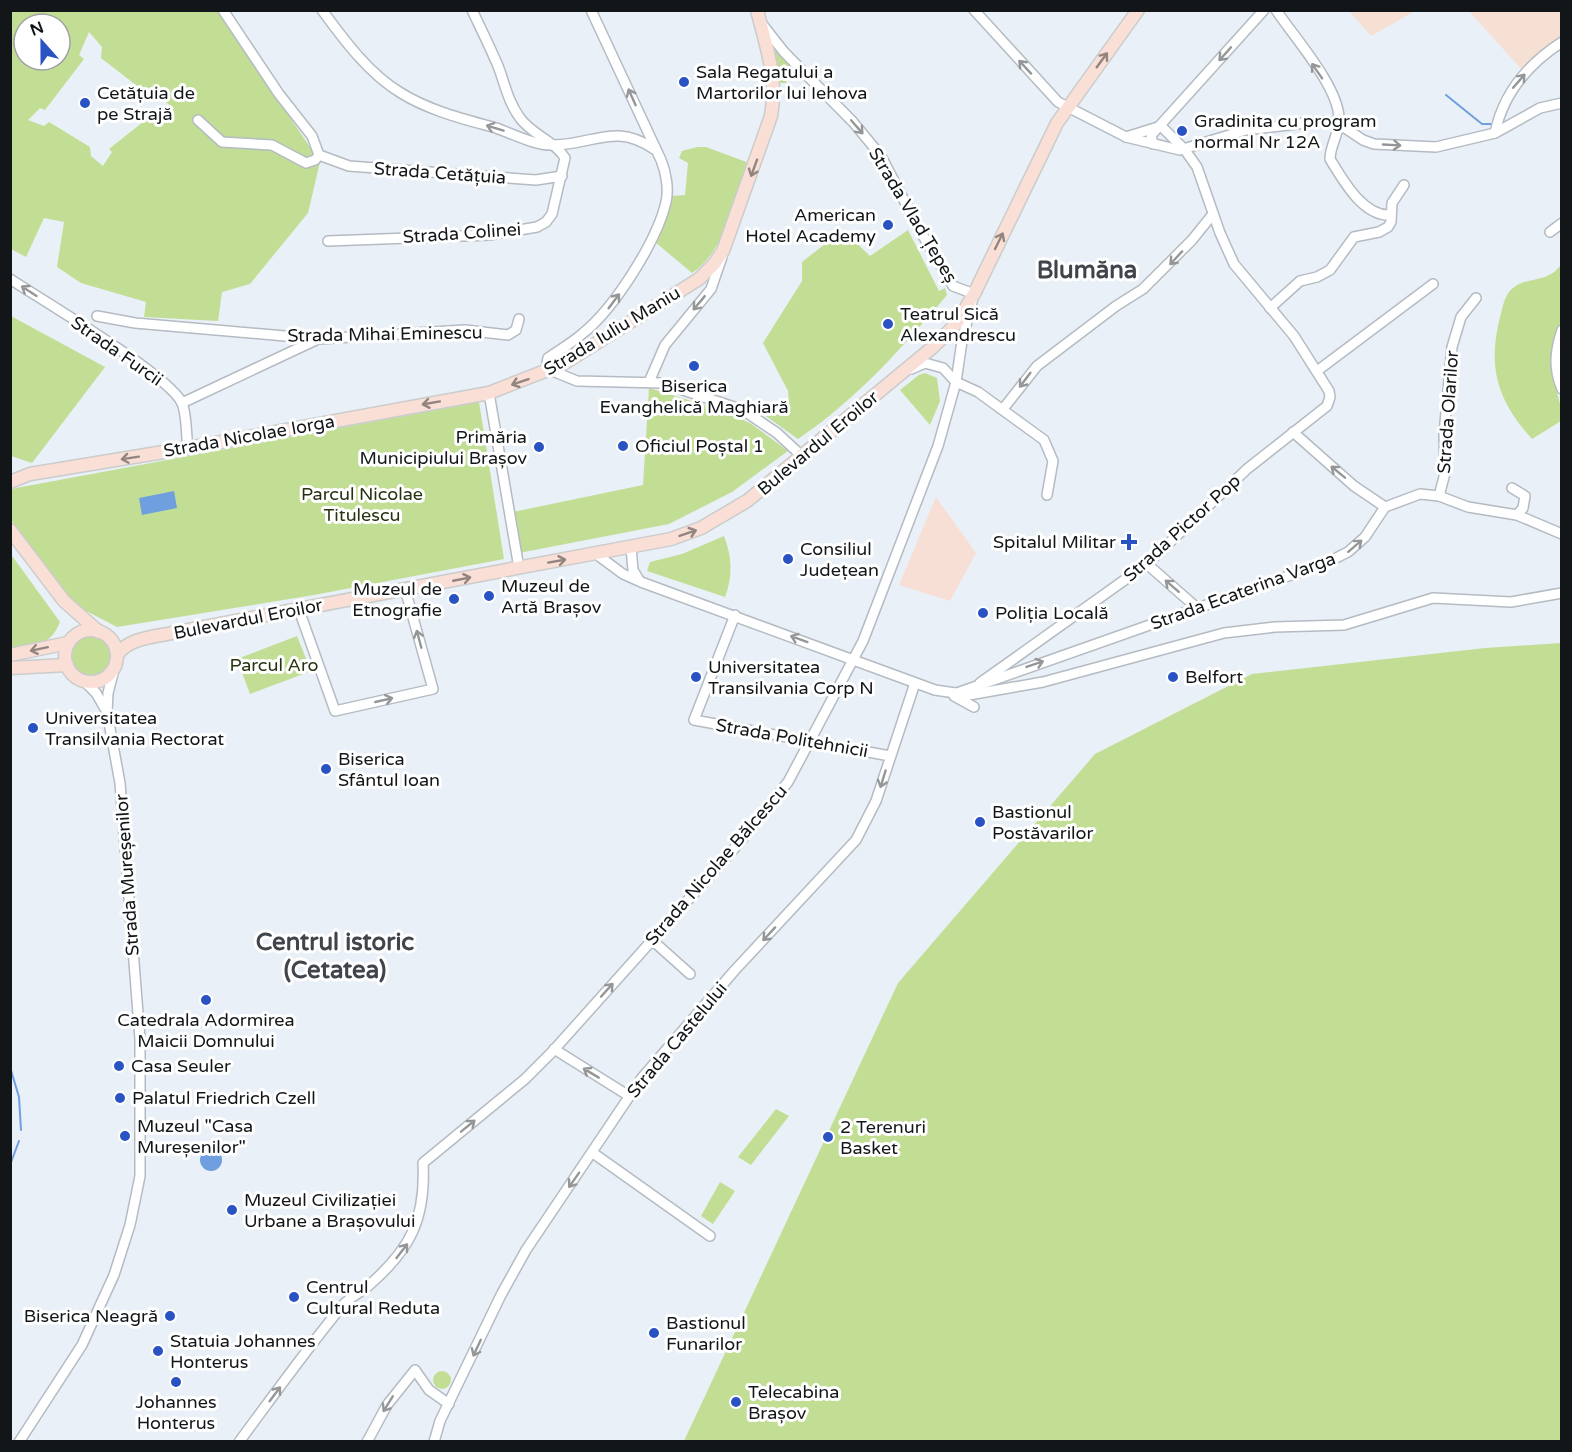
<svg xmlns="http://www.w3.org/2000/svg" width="1572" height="1452" font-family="'Varela Round',sans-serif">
	<rect width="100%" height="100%" fill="#e9f0f7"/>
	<polygon fill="#f8dfd6" points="936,497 976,553 950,601 899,585"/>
	<g fill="#f6e0d4">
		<polygon points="1349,11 1415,11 1371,36"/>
		<polygon points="1469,11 1561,11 1561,38 1523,71"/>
	</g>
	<g fill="#c2de95" fill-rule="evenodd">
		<path d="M10,11h208l102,151 -12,51 -58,71 -28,8 -4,29 -74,-4 2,-15 -65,-19 -24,-16 7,-45 -20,-4 -18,39 -15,-8zM24,24h36v36h-36zM89,32l13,15 -1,11 53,41 6,-2 14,12 -18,7 -3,-2 -44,35 3,3 -9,14 -12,-10 -1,-9 -41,-25 -5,4 -16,-6 12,-12 5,2 39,-51 -5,-4z"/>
		<polygon points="773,49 792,66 786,83 779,83"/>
		<path d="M697,147h9l43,16c-14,37 -24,88 -57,110l-37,-31 11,-24 5,-22 14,-1 3,-32 -9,-5 3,-7z"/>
		<path d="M843,230l27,26 38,-26 31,61 6,-3 2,7c-45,53 -90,104 -149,144l-35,-25 26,-9 -1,-14 -25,-48 39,-62v-19z"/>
		<path d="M1561,265v67l-10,36 10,40v13l-29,18c-34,-38 -45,-71 -32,-122 3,-10 4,-22 13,-29 10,-9 27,-7 38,-14 4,-2 7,-6 10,-9z"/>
		<polygon points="11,316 105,367 32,463 11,456"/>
		<polygon points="925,373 937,378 940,401 930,425 900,390 919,375"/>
		<polygon points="649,388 718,409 750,423 788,451 732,492 669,524 519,553 513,512 643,485"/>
		<polygon points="479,402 504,559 314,595 117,627 69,602 11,520 10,490 16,488"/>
		<path d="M724,536c8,20 9,41 1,61l-78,-26 3,-9 32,-8z"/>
		<path d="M10,553l50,69c-11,26 -24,22 -49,28z"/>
		<polygon points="297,636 311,671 250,694 237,659"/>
		<circle cx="92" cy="656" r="20"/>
		<polygon points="1561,643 1561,1441 684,1441 898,983 1095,754 1252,674 1485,648"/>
		<polygon points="776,1109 789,1116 751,1165 738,1157"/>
		<polygon points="720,1182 735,1191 713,1224 701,1216"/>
		<circle cx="442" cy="1380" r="9"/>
	</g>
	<g fill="#709fe0">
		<polygon points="174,491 177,508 142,515 139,498"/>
		<circle cx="211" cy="1160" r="11"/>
	</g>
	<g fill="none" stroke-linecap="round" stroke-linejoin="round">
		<g stroke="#709fe0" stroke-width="2">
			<polyline points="1446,95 1482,124 1492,124"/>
			<polyline points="10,1067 19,1097 21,1130"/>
			<polyline points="10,1165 19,1141"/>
		</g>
		<defs>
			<g id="minor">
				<path d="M322,10c22,30 47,64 79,83 29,18 63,26 95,35 17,6 40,18 57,17 40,0 62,-23 101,4"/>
				<path d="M591,10l70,150c5,12 8,29 5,42 -9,39 -52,107 -84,132 -10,9 -23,16 -34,24l-1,5 3,7 27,11 85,2 81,27 34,23 26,24"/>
				<polyline points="974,10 1058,102 1126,137 1180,150 1246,130 1322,121 1339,124 1363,140 1374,144 1436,147 1495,133 1540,108 1562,103"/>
				<path d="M1276,10c18,27 62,76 63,108 1,14 -9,27 -9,41 13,21 33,58 61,56"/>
				<polyline points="198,120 222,142 272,145 306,163 315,160 319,155 312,136 279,94 223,10"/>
				<path d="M1495,133c8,-39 33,-69 67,-91"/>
				<polyline points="1126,137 1158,127"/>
				<polyline points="1153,144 1151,135 1154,132 1264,10"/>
				<polyline points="319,155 349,166 536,180 562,176"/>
				<polyline points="1550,232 1562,223"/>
				<path d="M328,241l161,-6 48,-8 9,-5 6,-8 13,-56c-10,-17 -33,-23 -45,-40 -12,-16 -15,-34 -22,-52 -8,-19 -17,-37 -26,-56"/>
				<path d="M10,279c32,21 159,96 172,124 5,12 4,32 6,45"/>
				<polyline points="1270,308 1300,281 1317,277 1330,270 1354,237 1379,232 1388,227 1391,222 1392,203 1404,185"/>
				<polyline points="97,316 135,323 319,339 465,330 508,335 516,330 519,319"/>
				<path d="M1562,330c-7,21 -9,38 0,59"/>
				<polyline points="911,369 925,363 943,368 956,382 978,392 1044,440 1053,461 1047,495"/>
				<polyline points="1317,371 1433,284"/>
				<polyline points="649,382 665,345 711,289 722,257"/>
				<polyline points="489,393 519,568"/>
				<polyline points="182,403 316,340"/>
				<polyline points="1003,409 1037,366 1116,306 1143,289 1192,240 1213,214"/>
				<polyline points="1293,432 1354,486 1385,507"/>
				<polyline points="1512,488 1525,496 1523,508 1517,515"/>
				<polyline points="1439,496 1445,473 1444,434 1452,347 1461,317 1476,298"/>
				<polyline points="631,548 633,570 639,580"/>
				<polyline points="596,554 623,574 641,582 935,690 969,695 1043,682 1224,633 1275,627 1344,625 1433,598 1511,602 1562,593"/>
				<polyline points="1147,564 1197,608"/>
				<polyline points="299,610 335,711 433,689 405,589"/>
				<polyline points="735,615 694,720 890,756"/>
				<polyline points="84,681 96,693 107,712"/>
				<polyline points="980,683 1147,564 1247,469 1327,406 1330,397 1329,391 1294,336 1234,264 1220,233 1197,167 1185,150 1161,126"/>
				<polyline points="957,693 1328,562 1348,552 1365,537 1385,507 1420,494 1439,496 1468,507 1517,515 1562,534"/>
				<polyline points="954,696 974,707"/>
				<polyline points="652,940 690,974"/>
				<polyline points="554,1049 629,1096"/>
				<polyline points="593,1153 710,1236"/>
				<polyline points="19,1442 82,1345 114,1275 130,1225 140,1176 140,1039 120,783 107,712 108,693 115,666"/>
				<path d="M239,1442c34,-46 67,-92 103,-136 7,-8 17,-13 25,-19 43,-37 59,-67 56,-124l102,-84 27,-27 188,-210 48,-60 75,-141 75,-195 18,-64 6,-41 12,-47 -21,-8 -34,-57 -38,-73 -28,-34 -69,-70 -22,-28"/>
				<polyline points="367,1442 387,1405 415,1370 429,1390 449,1404"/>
				<polyline points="434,1442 440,1421 501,1295 526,1250 641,1079 735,970 856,840 876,801 915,683"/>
			</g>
			<g id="major">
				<path d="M10,482l20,-8 158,-26 301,-55 74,-29 136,-85 15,-15 9,-13 48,-135c7,-38 -5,-70 -14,-106"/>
				<polyline points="10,530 64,601 99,632"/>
				<circle cx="91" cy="656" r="26"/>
				<polyline points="10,655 68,643"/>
				<path d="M117,655c12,-18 39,-18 60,-23l494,-93 30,-11 46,-27 186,-154 23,-23 18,-30 83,-171 81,-113"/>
				<polyline points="10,668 67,665"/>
			</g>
		</defs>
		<use href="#minor" stroke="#b4bbc2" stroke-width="12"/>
		<use href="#major" stroke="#cbcccc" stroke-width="15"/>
		<use href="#minor" stroke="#fff" stroke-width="9"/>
		<use href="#major" stroke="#fadfd6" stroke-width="12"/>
	</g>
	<defs><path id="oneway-shaft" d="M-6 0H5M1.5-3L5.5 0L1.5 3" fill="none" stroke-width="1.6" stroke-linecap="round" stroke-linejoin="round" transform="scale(1.5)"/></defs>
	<g stroke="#959697">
		<use href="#oneway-shaft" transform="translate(1225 54) rotate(132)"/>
		<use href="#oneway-shaft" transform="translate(1025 67) rotate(-133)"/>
		<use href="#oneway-shaft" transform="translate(1317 71) rotate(-125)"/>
		<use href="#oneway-shaft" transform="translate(1519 81) rotate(-49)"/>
		<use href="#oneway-shaft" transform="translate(632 97) rotate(-114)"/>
		<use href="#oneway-shaft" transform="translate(857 127) rotate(49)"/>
		<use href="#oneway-shaft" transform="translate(495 128) rotate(-163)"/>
		<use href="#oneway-shaft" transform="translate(1392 145) rotate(3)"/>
		<use href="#oneway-shaft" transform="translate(1176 258) rotate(133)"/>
		<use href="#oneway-shaft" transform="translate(29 291) rotate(-147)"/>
		<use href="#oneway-shaft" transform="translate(614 301) rotate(-53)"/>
		<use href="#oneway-shaft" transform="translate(699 303) rotate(130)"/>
		<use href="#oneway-shaft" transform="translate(1025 380) rotate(127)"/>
		<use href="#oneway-shaft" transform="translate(1338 472) rotate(-141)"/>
		<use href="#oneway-shaft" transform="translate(1355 546) rotate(-41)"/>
		<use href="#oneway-shaft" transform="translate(1172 586) rotate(-139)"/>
		<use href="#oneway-shaft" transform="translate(419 639) rotate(-105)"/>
		<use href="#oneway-shaft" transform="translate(799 639) rotate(-160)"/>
		<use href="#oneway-shaft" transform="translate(1035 664) rotate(-19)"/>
		<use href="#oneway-shaft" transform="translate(384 700) rotate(-13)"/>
		<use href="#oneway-shaft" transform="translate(883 779) rotate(107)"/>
		<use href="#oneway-shaft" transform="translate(769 934) rotate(133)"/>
		<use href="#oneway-shaft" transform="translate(607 990) rotate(-48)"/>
		<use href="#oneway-shaft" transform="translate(591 1073) rotate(-149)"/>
		<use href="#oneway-shaft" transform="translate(468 1126) rotate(-39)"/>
		<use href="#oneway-shaft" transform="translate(574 1180) rotate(125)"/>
		<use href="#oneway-shaft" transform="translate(402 1251) rotate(-52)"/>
		<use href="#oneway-shaft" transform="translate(477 1348) rotate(115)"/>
		<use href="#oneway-shaft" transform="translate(275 1394) rotate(-53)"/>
		<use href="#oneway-shaft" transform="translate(388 1404) rotate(122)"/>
	</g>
	<g stroke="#928580">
		<use href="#oneway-shaft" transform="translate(1102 60) rotate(-54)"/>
		<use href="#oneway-shaft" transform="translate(754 168) rotate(110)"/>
		<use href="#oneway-shaft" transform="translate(999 241) rotate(-64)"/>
		<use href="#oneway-shaft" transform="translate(520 382) rotate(161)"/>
		<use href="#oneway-shaft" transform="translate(431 403) rotate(170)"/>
		<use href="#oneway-shaft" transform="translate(130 458) rotate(171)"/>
		<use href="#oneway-shaft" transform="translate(688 533) rotate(-19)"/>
		<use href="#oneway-shaft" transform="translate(557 561) rotate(-10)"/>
		<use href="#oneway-shaft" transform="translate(462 579) rotate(-11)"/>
		<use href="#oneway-shaft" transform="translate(39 649) rotate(168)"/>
	</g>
	<g fill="#2953c2" stroke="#fff" stroke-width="2">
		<circle cx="684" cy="82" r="6"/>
		<circle cx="85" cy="103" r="6"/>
		<circle cx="1182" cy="131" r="6"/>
		<circle cx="888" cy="225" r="6"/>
		<circle cx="888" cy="324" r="6"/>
		<circle cx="694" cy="366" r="6"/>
		<circle cx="623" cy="446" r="6"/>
		<circle cx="539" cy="447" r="6"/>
		<path d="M1126 533h6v6h6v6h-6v6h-6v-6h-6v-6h6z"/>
		<circle cx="788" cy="559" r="6"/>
		<circle cx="489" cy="596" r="6"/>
		<circle cx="454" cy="599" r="6"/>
		<circle cx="983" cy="613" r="6"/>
		<circle cx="696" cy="677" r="6"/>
		<circle cx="1173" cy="677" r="6"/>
		<circle cx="33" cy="728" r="6"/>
		<circle cx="326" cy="769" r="6"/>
		<circle cx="980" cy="822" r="6"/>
		<circle cx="206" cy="1000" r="6"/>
		<circle cx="119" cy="1066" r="6"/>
		<circle cx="120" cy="1098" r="6"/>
		<circle cx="125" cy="1136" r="6"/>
		<circle cx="828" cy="1137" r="6"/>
		<circle cx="232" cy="1210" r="6"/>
		<circle cx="294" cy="1297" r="6"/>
		<circle cx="170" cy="1316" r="6"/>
		<circle cx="654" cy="1333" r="6"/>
		<circle cx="158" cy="1351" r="6"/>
		<circle cx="176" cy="1382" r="6"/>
		<circle cx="736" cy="1402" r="6"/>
	</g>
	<g text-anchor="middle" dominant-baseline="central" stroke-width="6" stroke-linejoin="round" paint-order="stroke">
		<g font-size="18" fill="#131618" stroke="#fff" text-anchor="start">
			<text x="696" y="72">Sala Regatului a<tspan x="696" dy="21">Martorilor lui Iehova</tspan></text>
			<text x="97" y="93">Cetățuia de<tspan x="97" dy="21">pe Strajă</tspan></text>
			<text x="1194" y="121">Gradinita cu program<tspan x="1194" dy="21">normal Nr 12A</tspan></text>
			<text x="876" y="215" text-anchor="end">American<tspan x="876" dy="21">Hotel Academy</tspan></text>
			<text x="900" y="314">Teatrul Sică<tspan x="900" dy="21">Alexandrescu</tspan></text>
			<text x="694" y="386" text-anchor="middle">Biserica<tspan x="694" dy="21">Evanghelică Maghiară</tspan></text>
			<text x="527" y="437" text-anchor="end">Primăria<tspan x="527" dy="21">Municipiului Brașov</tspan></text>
			<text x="635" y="446">Oficiul Poștal 1</text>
			<text x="1116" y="542" text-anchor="end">Spitalul Militar</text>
			<text x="800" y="549">Consiliul<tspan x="800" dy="21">Județean</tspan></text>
			<text x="501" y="586">Muzeul de<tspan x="501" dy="21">Artă Brașov</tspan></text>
			<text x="442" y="589" text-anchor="end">Muzeul de<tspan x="442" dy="21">Etnografie</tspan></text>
			<text x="995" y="613">Poliția Locală</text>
			<text x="708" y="667">Universitatea<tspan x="708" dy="21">Transilvania Corp N</tspan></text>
			<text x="1185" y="677">Belfort</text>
			<text x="45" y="718">Universitatea<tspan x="45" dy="21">Transilvania Rectorat</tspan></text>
			<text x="338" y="759">Biserica<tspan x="338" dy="21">Sfântul Ioan</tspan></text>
			<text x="992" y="812">Bastionul<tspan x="992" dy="21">Postăvarilor</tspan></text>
			<text x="206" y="1020" text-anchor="middle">Catedrala Adormirea<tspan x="206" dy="21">Maicii Domnului</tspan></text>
			<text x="131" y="1066">Casa Seuler</text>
			<text x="132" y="1098">Palatul Friedrich Czell</text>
			<text x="137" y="1126">Muzeul "Casa<tspan x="137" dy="21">Mureșenilor"</tspan></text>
			<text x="840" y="1127">2 Terenuri<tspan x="840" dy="21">Basket</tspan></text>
			<text x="244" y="1200">Muzeul Civilizației<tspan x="244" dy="21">Urbane a Brașovului</tspan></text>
			<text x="306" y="1287">Centrul<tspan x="306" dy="21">Cultural Reduta</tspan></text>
			<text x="158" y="1316" text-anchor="end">Biserica Neagră</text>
			<text x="666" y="1323">Bastionul<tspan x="666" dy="21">Funarilor</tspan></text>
			<text x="170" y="1341">Statuia Johannes<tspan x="170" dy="21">Honterus</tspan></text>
			<text x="748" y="1392">Telecabina<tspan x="748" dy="21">Brașov</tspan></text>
			<text x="176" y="1402" text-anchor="middle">Johannes<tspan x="176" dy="21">Honterus</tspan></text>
		</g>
		<g font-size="18" fill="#131618" stroke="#fff">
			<text transform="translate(440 173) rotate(4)">Strada Cetățuia</text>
			<text transform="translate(913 215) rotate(59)">Strada Vlad Țepeș</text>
			<text transform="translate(462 233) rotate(-4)">Strada Colinei</text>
			<text transform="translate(612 331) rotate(-31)">Strada Iuliu Maniu</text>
			<text transform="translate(385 334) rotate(-1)">Strada Mihai Eminescu</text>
			<text transform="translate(117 351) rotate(35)">Strada Furcii</text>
			<text transform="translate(1448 412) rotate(-86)">Strada Olarilor</text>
			<text transform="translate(249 436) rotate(-10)">Strada Nicolae Iorga</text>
			<text transform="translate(818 443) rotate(-40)">Bulevardul Eroilor</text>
			<text transform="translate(1182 528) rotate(-42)">Strada Pictor Pop</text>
			<text transform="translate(1243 591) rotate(-20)">Strada Ecaterina Varga</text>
			<text transform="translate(248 619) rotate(-11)">Bulevardul Eroilor</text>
			<text transform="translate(792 738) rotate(10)">Strada Politehnicii</text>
			<text transform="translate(716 865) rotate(-49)">Strada Nicolae Bălcescu</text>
			<text transform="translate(127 875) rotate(-94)">Strada Mureșenilor</text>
			<text transform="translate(677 1040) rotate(-50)">Strada Castelului</text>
		</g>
		<g font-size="18" fill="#273211" stroke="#fff">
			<text x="362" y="494">Parcul Nicolae<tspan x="362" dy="21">Titulescu</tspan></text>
			<text x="274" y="665">Parcul Aro</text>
		</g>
		<g font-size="24" font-weight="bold" fill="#3f454a" stroke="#fff">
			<text x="1087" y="270">Blumăna</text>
			<text x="335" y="942">Centrul istoric<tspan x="335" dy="28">(Cetatea)</tspan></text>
		</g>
	</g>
	<rect width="1572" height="1452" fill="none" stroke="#131618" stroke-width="24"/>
	<g transform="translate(42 42) rotate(339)"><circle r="28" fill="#ffffff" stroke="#a1a2a3" stroke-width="1.5"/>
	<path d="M0-4.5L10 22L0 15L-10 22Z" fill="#2953c2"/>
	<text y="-9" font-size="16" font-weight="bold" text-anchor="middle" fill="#131618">N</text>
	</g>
</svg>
